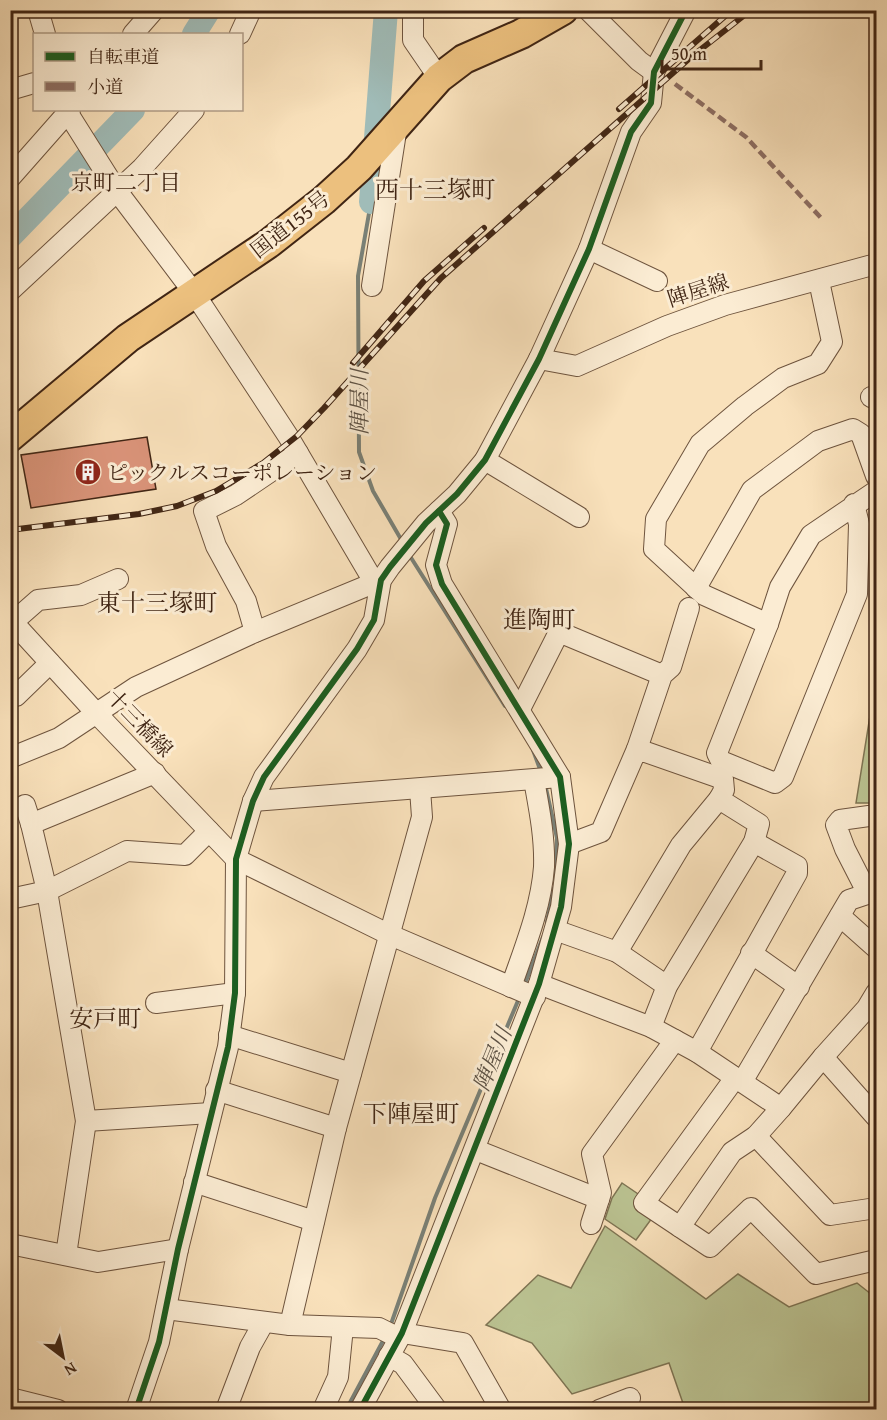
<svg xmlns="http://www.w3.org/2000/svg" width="887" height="1420" font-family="'Gentium Book Plus','Noto Serif JP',serif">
	<rect width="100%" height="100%" fill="#f9e1bb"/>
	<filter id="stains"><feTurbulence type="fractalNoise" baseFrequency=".00333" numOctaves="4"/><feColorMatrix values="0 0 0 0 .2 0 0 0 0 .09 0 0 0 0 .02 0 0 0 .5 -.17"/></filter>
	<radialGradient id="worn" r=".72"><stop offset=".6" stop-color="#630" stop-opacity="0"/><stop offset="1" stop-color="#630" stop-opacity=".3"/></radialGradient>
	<g fill="#bbc392" stroke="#7e7453" stroke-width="1.5">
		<polygon points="870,716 876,726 876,772 874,773 876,803 856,803"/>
		<polygon points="622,1183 644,1198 655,1214 636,1240 605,1219 612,1198"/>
		<polygon points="605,1226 706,1299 738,1274 789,1307 857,1283 876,1298 876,1409 685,1409 669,1363 572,1394 532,1343 486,1325 538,1275 571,1288"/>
	</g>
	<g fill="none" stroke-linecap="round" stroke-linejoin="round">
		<g stroke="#7a8076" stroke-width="4">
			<polyline points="371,202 358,276 359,452 373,491 402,541"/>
			<polyline points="408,553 505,706"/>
			<polyline points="533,750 541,772"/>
			<polyline points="545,784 557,838 555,880"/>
			<polyline points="547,922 554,888"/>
			<polyline points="524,986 543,937"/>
			<polyline points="390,1327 435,1198 520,996"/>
			<polyline points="346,1410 384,1339"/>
		</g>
		<g stroke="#a0bcb8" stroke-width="24">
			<polyline points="194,34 209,10"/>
			<polyline points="371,202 386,10"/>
			<polyline points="10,237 133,110"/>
		</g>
	</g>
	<polygon fill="#db947a" stroke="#402514" stroke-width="1.5" points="147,437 156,489 31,508 21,455"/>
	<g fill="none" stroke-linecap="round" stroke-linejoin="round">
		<defs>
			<g id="minor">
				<polyline points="38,10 45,34"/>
				<polyline points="413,10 413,40 439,78"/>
				<polyline points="588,10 639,61 654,72"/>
				<polyline points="133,34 154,10"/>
				<polyline points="240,34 251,10"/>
				<polyline points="10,90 34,83"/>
				<polyline points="66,110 117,191 194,293 288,436 374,582"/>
				<polyline points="10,178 70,110"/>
				<polyline points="589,249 657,281"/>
				<polyline points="372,286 397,126"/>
				<polyline points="10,291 142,168 194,110"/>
				<polyline points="539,359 577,366 667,326 725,305 876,264"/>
				<polyline points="871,397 876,399"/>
				<polyline points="485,460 579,517"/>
				<polyline points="854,504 859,524 857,594 783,777 775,783 721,761 717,753 768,624 780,587 811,535 876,491"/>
				<polyline points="696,588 752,490 818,441 853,429 861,434 876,476"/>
				<polyline points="10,619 97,714 236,859 388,934 535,997"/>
				<polyline points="13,622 38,600 81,595 118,579"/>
				<polyline points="768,624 704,595 654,549 656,519 700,444 745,406 783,378 818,364 832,342 819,281"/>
				<polyline points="255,632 246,601 216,546 204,511 236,495 298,453"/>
				<polyline points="10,697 16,696 50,663"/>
				<polyline points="520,709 559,632 662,675"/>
				<polyline points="637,749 662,675 671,667 689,608"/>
				<polyline points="10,758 59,738 136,687 255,632 381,580"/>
				<polyline points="253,801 560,777"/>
				<polyline points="25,805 31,824"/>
				<polyline points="569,844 601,832 637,749 723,779 724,790 719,799 759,824 754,842 667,986 651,1027"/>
				<polyline points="868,894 845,849 836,825 840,820 876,815"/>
				<polyline points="10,899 47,891 127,851 185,855 209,831"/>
				<polyline points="840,916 876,948"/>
				<polyline points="555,930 617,952 667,986"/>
				<polyline points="617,952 681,845 719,799"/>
				<polyline points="751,953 799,987"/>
				<polyline points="539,984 651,1027 697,1052 781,1108 823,1057 876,1117"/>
				<path d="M511,987c13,-38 30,-79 33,-120 1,-30 -5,-59 -10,-87"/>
				<polyline points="156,1003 235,993"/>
				<polyline points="229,1035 351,1073"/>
				<polyline points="697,1052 797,873 797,866 754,842"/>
				<polyline points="823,1057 867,1008 876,993"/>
				<polyline points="735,1078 644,1203 710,1247 751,1208 816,1274 876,1260"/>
				<polyline points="742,1082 849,900 876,891"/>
				<polyline points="216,1090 336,1128"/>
				<polyline points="86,1121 211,1113"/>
				<polyline points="756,1136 830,1215 876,1208"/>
				<polyline points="476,1150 599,1199"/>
				<polyline points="194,1182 314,1221"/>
				<polyline points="591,1224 601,1193 592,1154 675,1040"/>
				<polyline points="680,1227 732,1152 756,1136 781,1108"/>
				<polyline points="10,1244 98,1262 178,1249"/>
				<polyline points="66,1255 86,1121 47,891 31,824 155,773"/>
				<polyline points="166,1309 290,1325 379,1328 399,1338"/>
				<polyline points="290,1325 336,1128 422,817 420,789"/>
				<polyline points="402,1333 463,1343 501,1410"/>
				<polyline points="389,1356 403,1364 437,1410"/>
				<polyline points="10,1398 58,1410"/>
				<polyline points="136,1410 159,1342 178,1249 228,1047 235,993 236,859 253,801 264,777 357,649 374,620 381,580 390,567 426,523 457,494 485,460 539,359 589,249 631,132 651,103 654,72 686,10"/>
				<polyline points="226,1410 250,1347 264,1322"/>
				<polyline points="323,1410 338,1377 343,1327"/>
				<polyline points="360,1410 402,1333 539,984 561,907 569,844 560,777 442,584 436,565 447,524 439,511"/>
				<polyline points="599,1410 630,1398"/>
			</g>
			<polyline id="highway" points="10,437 128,338 268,244 324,200 359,168 439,78 464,59 521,34 563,10"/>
		</defs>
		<use href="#minor" stroke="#6e543e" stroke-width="22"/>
		<use href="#highway" stroke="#402514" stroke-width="32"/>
		<use href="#minor" stroke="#fbecd3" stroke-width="20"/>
		<use href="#highway" stroke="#ecc07e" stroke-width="28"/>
		<defs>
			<g id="rail">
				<polyline points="619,109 732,10"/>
				<polyline points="353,363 424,281 484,228"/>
				<polyline points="10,530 139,514 177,506 216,491 263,463 297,436 324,408 441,278 691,57 751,10"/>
			</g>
		</defs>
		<use href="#rail" stroke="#402514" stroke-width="6"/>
		<use href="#rail" stroke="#fbecd3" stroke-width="4" stroke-dasharray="11" stroke-linecap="butt"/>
		<polyline stroke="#8d6e63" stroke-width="4.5" stroke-dasharray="9 4.5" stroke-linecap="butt" points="675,84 746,137 823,220"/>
		<defs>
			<g id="cycleway">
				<polyline points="136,1410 159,1342 178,1249 228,1047 235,993 236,859 253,801 264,777 357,649 374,620 381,580 390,567 426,523 457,494 485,460 539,359 589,249 631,132 651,103 654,72 686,10"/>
				<polyline points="360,1410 402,1333 539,984 561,907 569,844 560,777 442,584 436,565 447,524 439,511"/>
			</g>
		</defs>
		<use href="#cycleway" stroke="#fbecd3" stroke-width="10"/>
		<use href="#cycleway" stroke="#1b5e20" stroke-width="6"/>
	</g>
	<defs>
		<symbol id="building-disc" viewBox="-11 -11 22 22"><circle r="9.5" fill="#8f2418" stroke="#fbecd3"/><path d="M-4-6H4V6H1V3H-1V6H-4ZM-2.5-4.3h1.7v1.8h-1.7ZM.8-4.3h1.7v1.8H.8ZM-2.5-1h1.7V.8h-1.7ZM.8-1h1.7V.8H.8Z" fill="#fff"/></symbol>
	</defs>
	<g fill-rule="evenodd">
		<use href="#building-disc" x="73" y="457" width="30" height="30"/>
	</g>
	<g text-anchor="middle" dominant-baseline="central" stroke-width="6" stroke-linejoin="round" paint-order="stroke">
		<g font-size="21" fill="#402514" stroke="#fbecd3">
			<text transform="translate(290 224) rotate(-38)">国道155号</text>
			<text transform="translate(698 290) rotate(-18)">陣屋線</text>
			<text transform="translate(140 723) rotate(46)">十三橋線</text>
		</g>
		<g font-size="21" fill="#402514" stroke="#fbecd3" text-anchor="start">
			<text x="107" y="472">ピックルスコーポレーション</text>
		</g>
		<g font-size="22" fill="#402514" stroke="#fbecd3">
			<text x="126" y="182">京町二丁目</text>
		</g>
		<g font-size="22" font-style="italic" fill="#5d5245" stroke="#fbecd3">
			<text transform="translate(359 402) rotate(-90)">陣屋川</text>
			<text transform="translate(492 1059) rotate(-68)">陣屋川</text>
		</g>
		<g font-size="24" fill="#402514" stroke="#fbecd3">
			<text x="435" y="189">西十三塚町</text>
			<text x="157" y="602">東十三塚町</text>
			<text x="539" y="619">進陶町</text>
			<text x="105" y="1018">安戸町</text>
			<text x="411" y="1113">下陣屋町</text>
		</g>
	</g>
	<rect width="887" height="1420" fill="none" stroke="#f9e1bb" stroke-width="36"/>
	<rect x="12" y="12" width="863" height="1396" fill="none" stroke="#402514" stroke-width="3"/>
	<rect x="18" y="18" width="851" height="1384" fill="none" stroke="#402514" stroke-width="1.5"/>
	<rect x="33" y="33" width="210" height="78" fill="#fbecd3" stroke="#b09c87" stroke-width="1.5"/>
	<rect x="45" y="52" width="30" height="9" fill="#1b5e20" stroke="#b09c87" stroke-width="1.5"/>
	<text x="87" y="63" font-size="18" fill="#402514">自転車道</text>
	<rect x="45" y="82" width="30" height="9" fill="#8d6e63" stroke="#b09c87" stroke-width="1.5"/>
	<text x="87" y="93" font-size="18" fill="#402514">小道</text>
	<g transform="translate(63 1357) rotate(148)" stroke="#fbecd3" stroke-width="4.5" paint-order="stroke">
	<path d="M0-4.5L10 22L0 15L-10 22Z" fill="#402514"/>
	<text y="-9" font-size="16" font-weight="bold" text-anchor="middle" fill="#402514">N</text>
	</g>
	<path d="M662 60v9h99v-9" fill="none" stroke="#402514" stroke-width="3"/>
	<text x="671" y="60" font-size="18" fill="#402514" stroke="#fbecd3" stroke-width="4.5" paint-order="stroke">50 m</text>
	<rect width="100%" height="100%" filter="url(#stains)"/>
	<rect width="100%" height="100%" fill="url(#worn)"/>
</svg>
